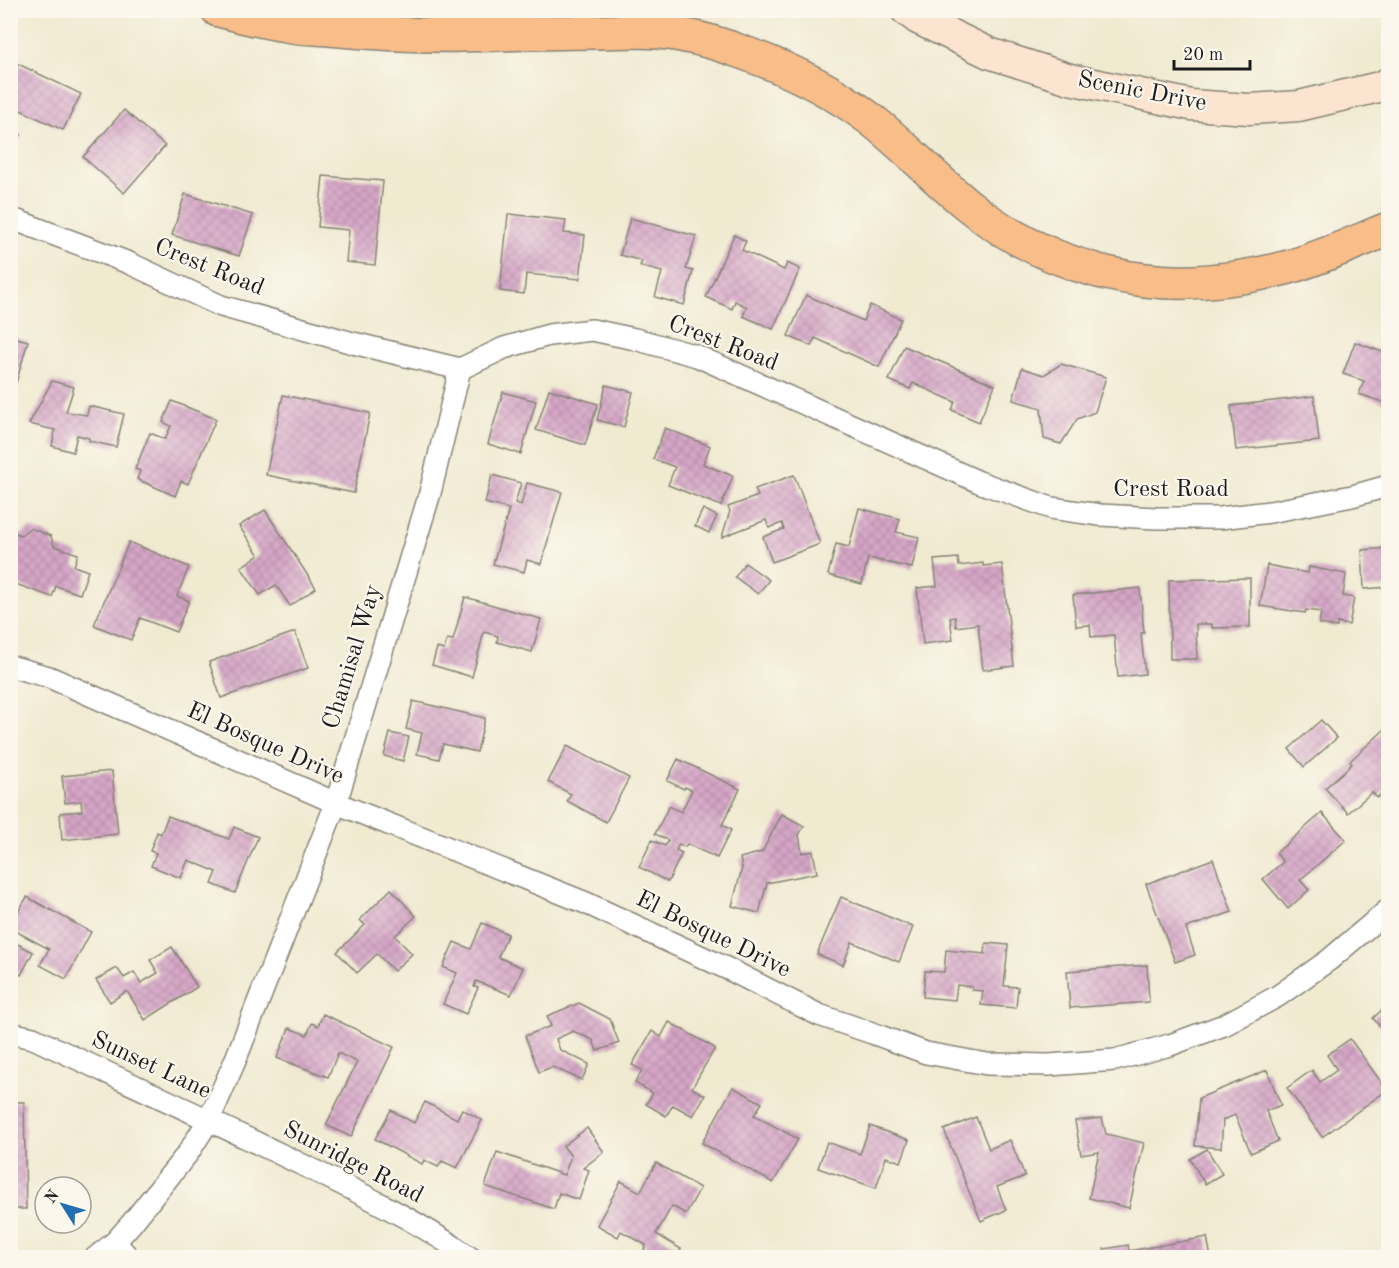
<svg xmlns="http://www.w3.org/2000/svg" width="1399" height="1268" font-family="'Old Standard TT',serif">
	<defs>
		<pattern id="building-cross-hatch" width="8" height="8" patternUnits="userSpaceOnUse" patternTransform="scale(1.5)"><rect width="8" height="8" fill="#d5a6c6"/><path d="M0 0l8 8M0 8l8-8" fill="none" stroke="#b68eaa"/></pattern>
	</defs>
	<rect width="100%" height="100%" fill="#fbf7ec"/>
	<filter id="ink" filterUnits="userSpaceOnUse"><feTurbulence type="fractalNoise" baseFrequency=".0167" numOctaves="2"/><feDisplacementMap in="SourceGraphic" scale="12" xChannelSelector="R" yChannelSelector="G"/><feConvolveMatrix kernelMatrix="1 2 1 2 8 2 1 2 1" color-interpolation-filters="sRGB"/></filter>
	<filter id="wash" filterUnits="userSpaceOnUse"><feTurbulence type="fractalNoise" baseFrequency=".008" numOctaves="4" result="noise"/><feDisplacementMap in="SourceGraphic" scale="24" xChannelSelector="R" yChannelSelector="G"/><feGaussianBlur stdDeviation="1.35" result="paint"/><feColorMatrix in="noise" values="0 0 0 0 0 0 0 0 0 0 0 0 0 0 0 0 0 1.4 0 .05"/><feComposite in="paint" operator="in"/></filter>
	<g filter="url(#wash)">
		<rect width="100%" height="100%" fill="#f0ead1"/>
		<g id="blocks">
			<g fill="url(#building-cross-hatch)">
				<polygon points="10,60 81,94 63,130 10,105"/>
				<polygon points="124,110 165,146 124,193 83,157"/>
				<polygon points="10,128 21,135 10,151"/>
				<polygon points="323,176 383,181 375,265 346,262 349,230 318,227"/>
				<polygon points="185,194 253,215 239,256 172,235"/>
				<polygon points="508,214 566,220 564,233 585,235 580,279 526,274 524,294 500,291"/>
				<polygon points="630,218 696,236 686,269 693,271 684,305 655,297 662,272 640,266 642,261 620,255"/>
				<polygon points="734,235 746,241 742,250 784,270 787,263 800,269 773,329 743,316 747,307 735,301 732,309 706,297"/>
				<polygon points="806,295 863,321 870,305 901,319 879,367 815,338 811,346 788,336"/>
				<polygon points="10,336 28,341 13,394 10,393"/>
				<polygon points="1355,342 1388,354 1388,404 1359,394 1364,381 1343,374"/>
				<polygon points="904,346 995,385 979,422 952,410 955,402 913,383 910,389 889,380"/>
				<polygon points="1061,364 1106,377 1095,412 1077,419 1061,444 1044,439 1041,408 1013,400 1022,368 1044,375"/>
				<polygon points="52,381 74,387 66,412 87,415 89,406 124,414 116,447 89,441 89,438 77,435 73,452 52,446 55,430 29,424"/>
				<polygon points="606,385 633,392 624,427 597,420"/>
				<polygon points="549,389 598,404 585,445 536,430"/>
				<polygon points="503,392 536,401 521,454 488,444"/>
				<polygon points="283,395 370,413 354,493 266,475"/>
				<polygon points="1314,396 1319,441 1236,450 1231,406"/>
				<polygon points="172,401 216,419 188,484 181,481 175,496 137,479 140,471 135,469 150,433 165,439 171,426 163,422"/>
				<polygon points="665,428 710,446 703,464 733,476 721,506 668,485 675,467 653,459"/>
				<polygon points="492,475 521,483 515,503 521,505 527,483 562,492 541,564 527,560 524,572 493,564 509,509 485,503"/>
				<polygon points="794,475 820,544 772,562 763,537 784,529 782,523 769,528 766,520 722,537 730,511 728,507 758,496 755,489"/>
				<polygon points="859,508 900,519 896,532 919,537 912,568 868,558 862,584 828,575 836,544 849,547"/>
				<polygon points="703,509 717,516 709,533 695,526"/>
				<polygon points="265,510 316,588 290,606 276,585 260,595 241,567 259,555 239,526"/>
				<polygon points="30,528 51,536 54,546 78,554 74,566 88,571 80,594 56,586 52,597 13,583 15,578 10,577 10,531 21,535"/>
				<polygon points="129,542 189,567 177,596 189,601 176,632 140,618 131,640 94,625"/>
				<polygon points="1388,548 1388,587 1364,589 1362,550"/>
				<polygon points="958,558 959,566 983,563 983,566 1002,564 1014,666 983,670 978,624 956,627 955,617 950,618 953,640 923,644 917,588 937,586 934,560"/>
				<polygon points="745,563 769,580 758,594 735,577"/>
				<polygon points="1267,565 1308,573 1309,567 1346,574 1343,596 1354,598 1349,625 1337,623 1337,627 1319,624 1321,612 1306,610 1305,613 1260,606"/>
				<polygon points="1250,578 1250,627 1212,628 1212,624 1196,624 1197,659 1170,659 1169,580"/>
				<polygon points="1140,588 1144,633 1141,633 1145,674 1118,677 1114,635 1091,637 1090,625 1076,626 1073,595"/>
				<polygon points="465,597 541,619 532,652 497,642 498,636 484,632 472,677 432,665 437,648 444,650 447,639 453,640"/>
				<polygon points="295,632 308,668 221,698 209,662"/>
				<polygon points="413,701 485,718 477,752 443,744 439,759 417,754 422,733 406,729"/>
				<polygon points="1321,720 1337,738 1304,767 1289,749"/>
				<polygon points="1385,729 1388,733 1388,787 1377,798 1372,792 1348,813 1325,788 1352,764 1350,761"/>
				<polygon points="390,733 409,737 403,761 384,756"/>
				<polygon points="567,746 629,778 606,822 567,801 571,794 548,782"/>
				<polygon points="678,759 740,789 722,825 731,830 717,858 687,844 685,847 679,844 676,850 682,853 668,882 639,867 652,840 665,846 668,840 655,834 669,806 681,812 692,790 685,787 684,789 667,781"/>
				<polygon points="112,771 118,834 62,840 60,813 82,811 81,801 65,803 62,776"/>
				<polygon points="1322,813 1346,840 1300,880 1309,890 1288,909 1263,879 1283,862 1276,853"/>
				<polygon points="782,814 804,826 799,835 802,853 813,851 817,873 767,883 759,913 732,906 742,868 740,858 762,852"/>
				<polygon points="168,816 229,839 234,827 258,837 235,893 212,884 217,872 188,860 181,878 151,866 156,853 150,851 157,832 161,834"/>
				<polygon points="1213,859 1232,912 1186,928 1195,955 1175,962 1146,884"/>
				<polygon points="391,889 416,916 395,936 412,954 394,971 377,954 357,973 337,952 365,925 360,920"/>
				<polygon points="27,897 91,932 66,979 40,965 49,949 10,928 10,925"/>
				<polygon points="841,897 913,927 899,962 852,942 843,965 817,954"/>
				<polygon points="482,923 508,934 498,957 523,968 511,995 476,981 474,987 478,988 466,1014 443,1004 457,973 443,967 454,942 471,949"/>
				<polygon points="10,940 33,952 21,975 10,969"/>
				<polygon points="986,943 1008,945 1004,986 1018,987 1016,1008 981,1005 983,991 972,990 972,987 957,985 955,1000 923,997 925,971 944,972 946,950 985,954"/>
				<polygon points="172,947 197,987 145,1020 127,991 110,1002 96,980 117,968 124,978 134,972 141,983 158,973 150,960"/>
				<polygon points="1147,965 1149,1002 1070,1008 1067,971"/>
				<polygon points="579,1003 610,1019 619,1043 597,1051 593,1040 573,1031 556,1039 560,1050 589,1064 582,1080 552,1067 539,1072 525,1036 551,1026 547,1016"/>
				<polygon points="1388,1005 1388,1037 1373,1018"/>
				<polygon points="323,1014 394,1047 351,1137 326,1125 357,1062 338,1053 328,1077 277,1058 289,1028 307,1035 312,1023 318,1026"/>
				<polygon points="669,1022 715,1048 692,1088 705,1095 693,1116 673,1105 666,1116 646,1104 653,1093 635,1083 642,1070 632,1065 652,1031 661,1037"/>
				<polygon points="1350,1039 1387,1090 1322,1137 1287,1088 1312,1070 1320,1082 1337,1070 1327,1055"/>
				<polygon points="1267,1070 1281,1105 1266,1111 1278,1141 1251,1153 1235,1115 1223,1120 1221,1148 1195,1146 1199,1098"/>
				<polygon points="733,1087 762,1103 754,1115 798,1139 773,1183 702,1143"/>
				<polygon points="10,1102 24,1102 26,1209 10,1209"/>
				<polygon points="425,1102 457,1119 462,1109 482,1120 457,1168 442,1161 438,1167 424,1160 422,1164 375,1139 391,1110 414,1123"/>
				<polygon points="976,1117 989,1149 1010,1140 1025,1176 997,1187 1006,1210 981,1221 944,1130"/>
				<polygon points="1102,1118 1106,1134 1144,1143 1129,1208 1089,1198 1099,1152 1081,1155 1075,1121"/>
				<polygon points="870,1126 909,1140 901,1162 886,1157 876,1188 818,1168 827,1142 860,1154"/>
				<polygon points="587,1128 604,1152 583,1168 589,1170 579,1200 559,1193 554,1209 485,1186 497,1152 564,1175 571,1156 563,1146"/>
				<polygon points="1207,1149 1222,1174 1205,1184 1190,1159"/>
				<polygon points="656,1163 700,1188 686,1214 672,1206 656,1234 681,1249 676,1258 657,1258 644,1250 646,1245 621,1231 618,1237 597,1225 621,1181 640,1192"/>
				<polygon points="1207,1237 1211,1258 1106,1258 1104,1249 1128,1245 1129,1251"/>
			</g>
		</g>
	</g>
	<g filter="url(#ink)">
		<use href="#blocks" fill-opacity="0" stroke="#868376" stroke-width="1.5"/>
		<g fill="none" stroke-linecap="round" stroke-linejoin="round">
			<defs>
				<g id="street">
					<polyline points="10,218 129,263 221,306 353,343 460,369 504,348 549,335 592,330 635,339 697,356 979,482 1051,508 1100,515 1156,518 1220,518 1270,512 1352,496 1388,486"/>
					<polyline points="10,666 49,677 336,803 586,903 728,969 819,1015 872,1033 926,1053 987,1064 1049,1065 1115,1060 1170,1045 1224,1025 1278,996 1329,960 1388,910"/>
					<path d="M10,1033l23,5c83,39 166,77 249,117 64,31 130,62 189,103"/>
					<polyline points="115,1242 129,1258"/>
					<polyline points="95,1258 115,1242 131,1224 188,1153 209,1120 235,1061 336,803 430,493 460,369"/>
				</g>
				<polyline id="secondary" points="906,10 918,19 989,53 1070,79 1191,105 1249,109 1299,106 1379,87 1388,83"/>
				<path id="primary" d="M218,10c22,5 45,12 68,15 14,3 29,3 43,4 44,4 88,7 132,6 46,-1 92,-3 138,-3 27,-1 55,-2 82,3 23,4 45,11 66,19 44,16 85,36 122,64 37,28 67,63 104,91 48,38 112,64 172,71 48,6 98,-1 144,-13 34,-10 67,-25 99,-38"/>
			</defs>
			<use href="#street" stroke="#868376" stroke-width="24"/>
			<use href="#secondary" stroke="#868376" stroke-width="33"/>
			<use href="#primary" stroke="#868376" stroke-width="36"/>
			<use href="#street" stroke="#fff" stroke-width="21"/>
			<use href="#secondary" stroke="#fce5d0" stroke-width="30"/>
			<use href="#primary" stroke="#f8bd89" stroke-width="33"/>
		</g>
	</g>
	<g text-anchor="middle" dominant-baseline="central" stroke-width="4.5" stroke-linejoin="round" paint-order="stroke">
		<g font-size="24" fill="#1c1c1c" stroke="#fbf7ec">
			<text transform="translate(1142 92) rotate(11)">Scenic Drive</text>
			<text transform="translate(209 268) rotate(22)">Crest Road</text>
			<text transform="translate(723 344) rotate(21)">Crest Road</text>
			<text x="1171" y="490">Crest Road</text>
			<text transform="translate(353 657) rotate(-73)">Chamisal Way</text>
			<text transform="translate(265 744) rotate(24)">El Bosque Drive</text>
			<text transform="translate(713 935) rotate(26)">El Bosque Drive</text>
			<text transform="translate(151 1066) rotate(25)">Sunset Lane</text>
			<text transform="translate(353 1163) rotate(27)">Sunridge Road</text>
		</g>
	</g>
	<rect width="1399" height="1268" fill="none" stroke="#fbf7ec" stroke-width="36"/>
	<g transform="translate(63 1205) rotate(307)"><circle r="28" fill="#fbf7ec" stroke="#a29f99" stroke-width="1.5"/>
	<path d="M0-4.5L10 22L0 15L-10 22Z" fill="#1f6fb2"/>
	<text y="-9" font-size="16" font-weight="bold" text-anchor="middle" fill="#1c1c1c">N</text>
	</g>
	<path d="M1174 60v9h76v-9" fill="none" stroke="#1c1c1c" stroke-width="3"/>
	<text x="1183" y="60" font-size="18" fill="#1c1c1c" stroke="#fbf7ec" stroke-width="4.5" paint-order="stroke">20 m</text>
</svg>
